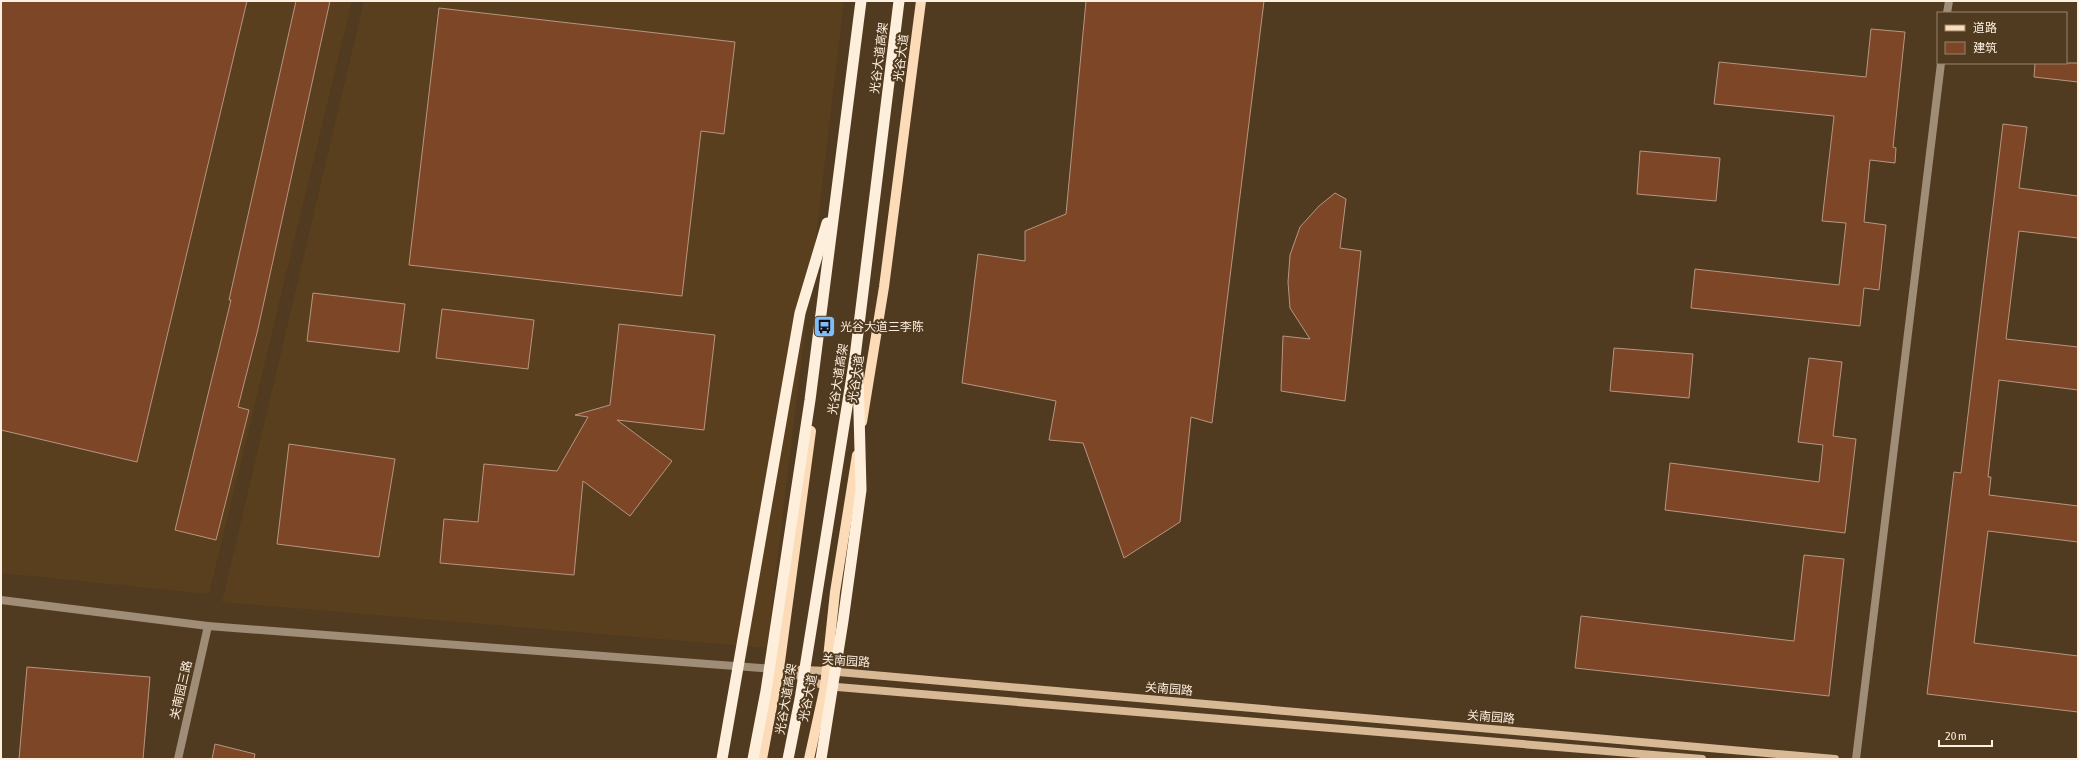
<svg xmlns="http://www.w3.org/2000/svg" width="2079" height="760" font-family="'Asap Condensed','Noto Sans SC',sans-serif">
	<rect width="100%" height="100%" fill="#503a20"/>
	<g fill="#5a3f1e">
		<polygon points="1,1 352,1 209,594 1,573"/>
		<polygon points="364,1 844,1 767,648 222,602"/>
	</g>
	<g fill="#7d4727" stroke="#b89582">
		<polygon points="1,1 247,1 137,462 1,430"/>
		<polygon points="296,1 330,1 258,329 238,407 249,410 216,540 175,530 231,300 229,300"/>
		<polygon points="1086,1 1264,1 1212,423 1191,417 1180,522 1124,558 1083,443 1049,440 1056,401 962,383 978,254 1025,261 1025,231 1066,214"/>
		<polygon points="439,8 735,42 724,134 701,131 682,296 409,265"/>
		<polygon points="1871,29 1905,32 1893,147 1896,148 1895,163 1870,160 1864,222 1886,225 1879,290 1864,288 1860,326 1691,308 1695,269 1839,285 1846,223 1822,221 1834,116 1714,104 1719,62 1866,77"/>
		<polygon points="2035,63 2078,63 2078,82 2034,77"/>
		<polygon points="2003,124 2027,127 2019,188 2078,196 2078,238 2019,231 2006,339 2078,347 2078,390 1999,380 1988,477 1991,477 1989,495 2078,506 2078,542 1988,531 1974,643 2078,656 2078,712 1927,694 1954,472 1961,473"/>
		<polygon points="1640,151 1720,158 1716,201 1637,194"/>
		<polygon points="1335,193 1346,199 1340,248 1361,251 1345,401 1281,391 1283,336 1310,339 1290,308 1288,282 1290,255 1300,227 1319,206"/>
		<polygon points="313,293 405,304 399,352 307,341"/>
		<polygon points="442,309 534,320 528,369 436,358"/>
		<polygon points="619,324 715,335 704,430 617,420 672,461 630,516 583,481 574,575 440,563 444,519 478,522 484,464 557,471 588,417 575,415 610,405"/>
		<polygon points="1614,348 1693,354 1689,398 1610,391"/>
		<polygon points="1809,358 1842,362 1833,436 1856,439 1845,533 1665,510 1670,463 1819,482 1823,445 1798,442"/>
		<polygon points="289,444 395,459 379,557 277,544"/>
		<polygon points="1804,555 1844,559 1829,696 1575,668 1581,616 1794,641"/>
		<polygon points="27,667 150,677 143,759 19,759"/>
		<polygon points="215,744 255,754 254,759 212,759"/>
	</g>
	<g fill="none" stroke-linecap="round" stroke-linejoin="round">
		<g stroke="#a08d77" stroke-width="8">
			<polyline points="1947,13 1949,1"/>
			<polyline points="1,600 208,626 775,669"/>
			<polyline points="178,759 208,626"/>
			<polyline points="1856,759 1941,63"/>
		</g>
		<g stroke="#d7b995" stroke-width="8">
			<polyline points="779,669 827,671 1835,759"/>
			<polyline points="799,676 825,686 1702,759"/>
		</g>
		<g stroke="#fcdcb8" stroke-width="10">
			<polyline points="862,422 884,287 921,1"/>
			<polyline points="762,759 779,669 811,431"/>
			<polyline points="809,759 825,686 835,592 857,455"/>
		</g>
		<g stroke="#feeedc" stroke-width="11">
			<polyline points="722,759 800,313 827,223"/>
			<polyline points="753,759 766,691 810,400 861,1"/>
			<polyline points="788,759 800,699 855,357 899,1"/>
			<polyline points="821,759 843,621 861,490 858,373"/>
		</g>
	</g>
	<defs>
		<symbol id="bus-square" viewBox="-11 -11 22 22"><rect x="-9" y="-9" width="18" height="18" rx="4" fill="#81bcfa" stroke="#503a20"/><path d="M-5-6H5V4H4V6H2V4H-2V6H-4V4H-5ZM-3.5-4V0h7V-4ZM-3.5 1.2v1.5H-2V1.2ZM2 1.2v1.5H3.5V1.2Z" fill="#111"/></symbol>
	</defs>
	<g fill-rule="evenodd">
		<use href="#bus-square" x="812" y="314" width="25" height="25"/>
	</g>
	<g text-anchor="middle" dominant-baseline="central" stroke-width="4" stroke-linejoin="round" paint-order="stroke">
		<g font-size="12" fill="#fef0e1" stroke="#503a20">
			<text transform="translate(879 58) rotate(-83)">光谷大道高架</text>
			<text transform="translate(901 58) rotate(-83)">光谷大道</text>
			<text transform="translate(838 379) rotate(-81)">光谷大道高架</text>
			<text transform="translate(856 379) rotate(-81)">光谷大道</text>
			<text transform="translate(846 661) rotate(4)">关南园路</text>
			<text transform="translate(1169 689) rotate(5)">关南园路</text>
			<text transform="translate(181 690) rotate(-77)">关南园三路</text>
			<text transform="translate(808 698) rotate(-79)">光谷大道</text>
			<text transform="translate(786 699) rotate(-80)">光谷大道高架</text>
			<text transform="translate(1491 717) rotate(5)">关南园路</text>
		</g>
		<g font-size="12" fill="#fef0e1" stroke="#503a20" text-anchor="start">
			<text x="840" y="327">光谷大道三李陈</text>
		</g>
	</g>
	<rect width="2079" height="760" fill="none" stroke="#fef0e1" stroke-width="4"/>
	<rect x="1937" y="12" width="130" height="52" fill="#503a20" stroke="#96836d"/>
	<rect x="1945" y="25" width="20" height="6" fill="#fcdcb8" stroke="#96836d"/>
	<text x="1973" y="32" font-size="12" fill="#fef0e1">道路</text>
	<rect x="1945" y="42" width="20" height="12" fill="#7d4727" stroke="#96836d"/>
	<text x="1973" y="52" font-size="12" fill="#fef0e1">建筑</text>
	<path d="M1939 740v6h53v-6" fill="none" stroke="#fef0e1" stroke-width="2"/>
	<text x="1945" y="740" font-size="12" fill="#fef0e1" stroke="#503a20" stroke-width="3" paint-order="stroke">20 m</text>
</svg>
